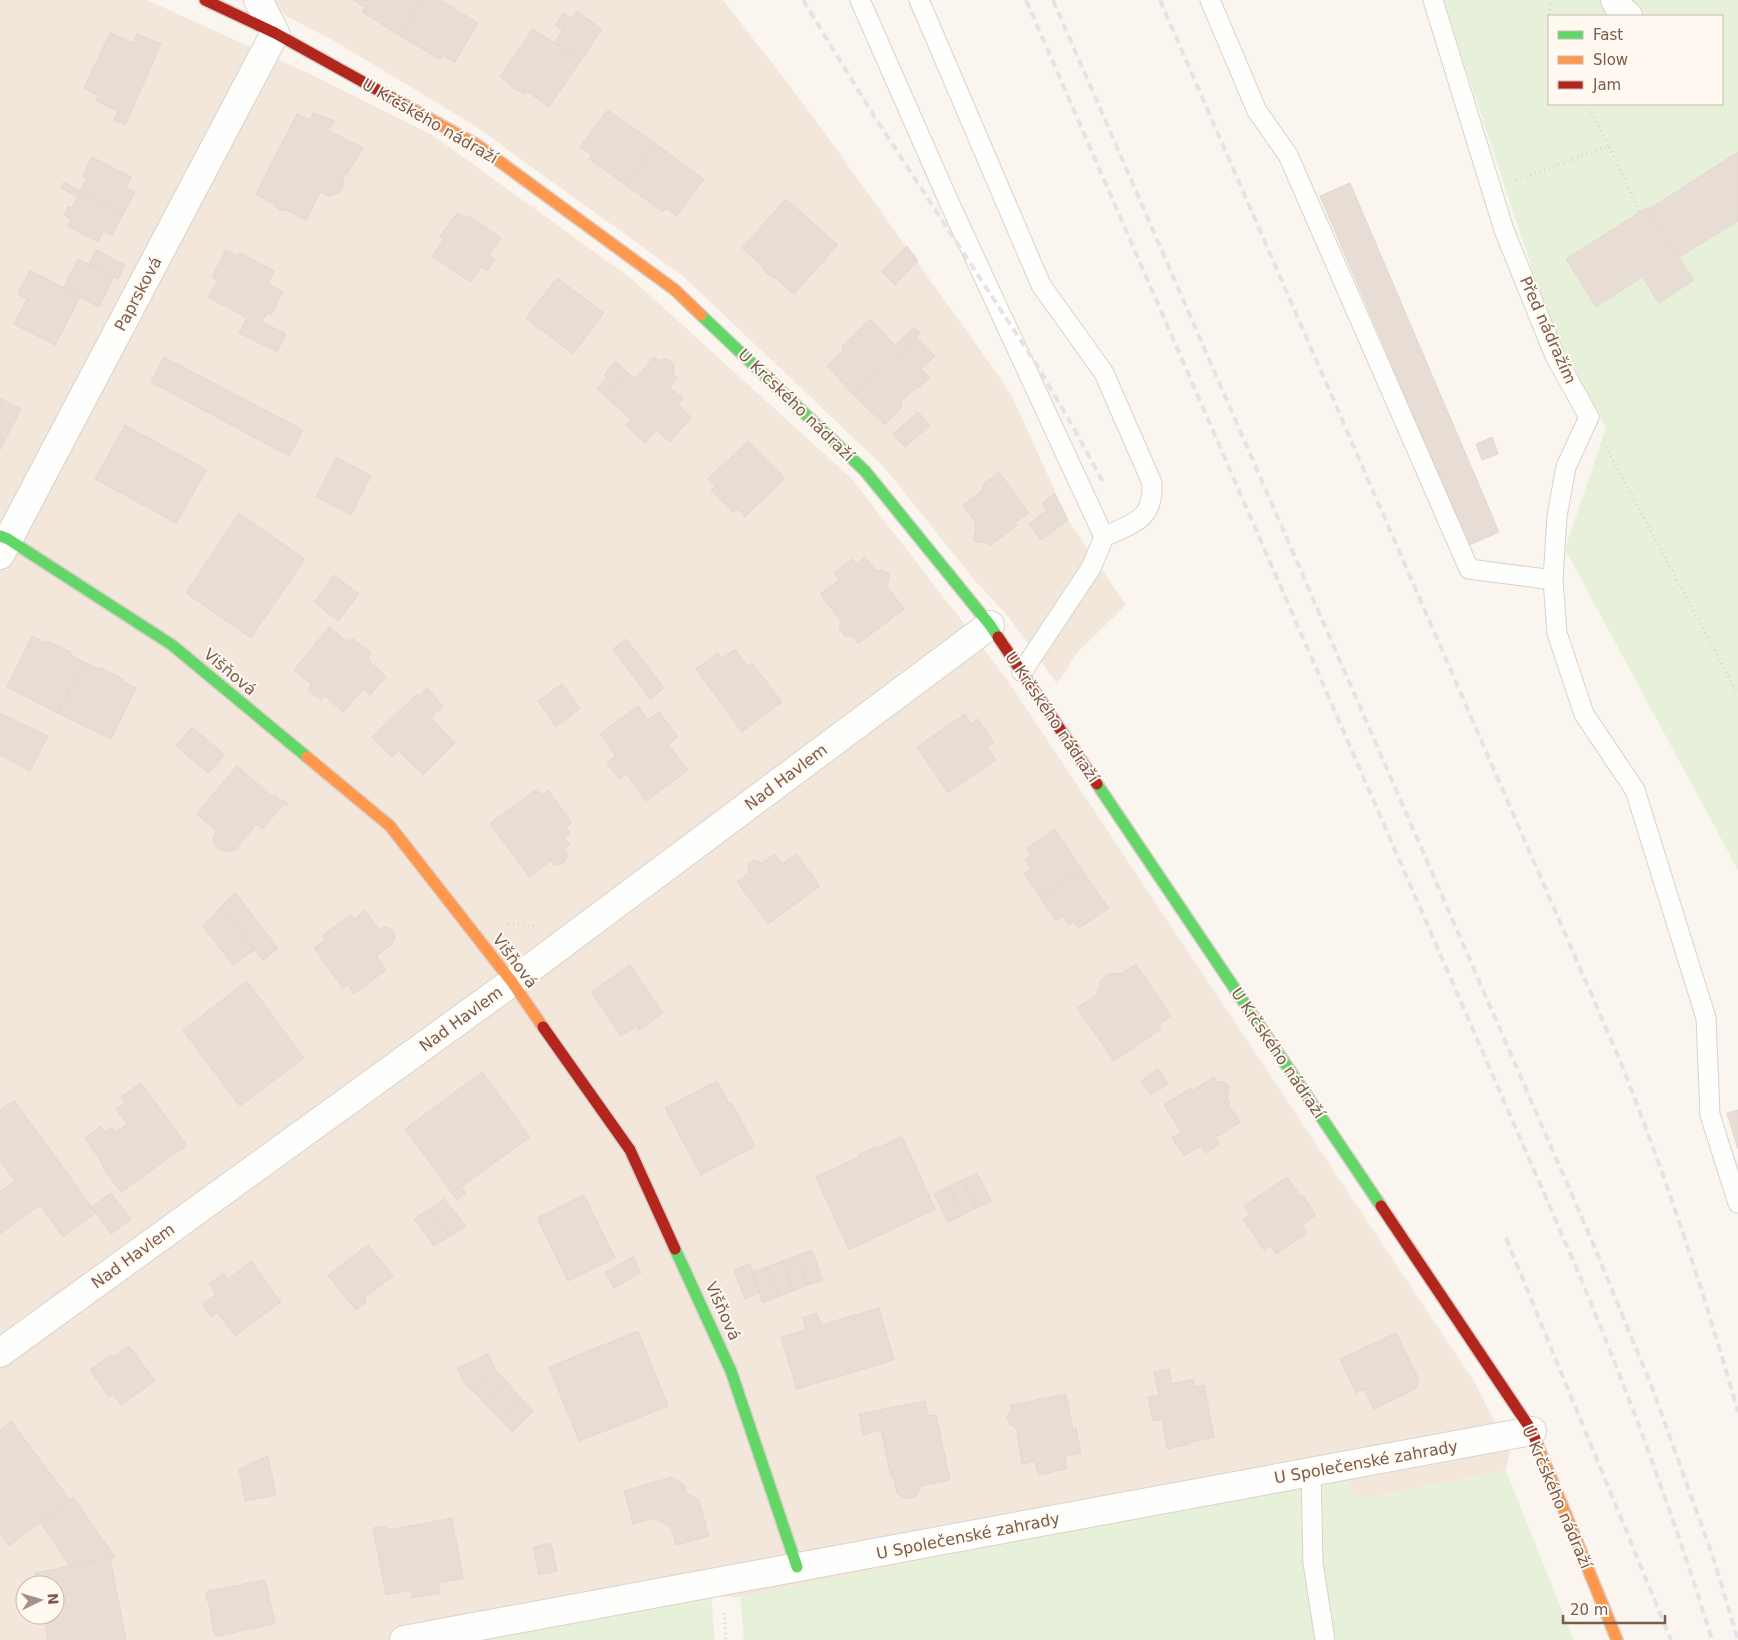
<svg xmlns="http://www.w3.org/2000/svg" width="1738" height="1640" font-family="'DejaVu Sans',sans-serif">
	<rect width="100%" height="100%" fill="#faf5ee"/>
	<g fill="#f3e7dc" fill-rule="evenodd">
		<path d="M0,0h147l163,74 124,62 199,144 219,199 152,196 471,708 35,69 -4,19 -149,29 -12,-25 -605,122 -29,-1 -241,44h-470zM25,1585h30v30h-30z"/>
		<polygon points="256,0 723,0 806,107 996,372 1012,396 1068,520 1126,605 1077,653 1057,684 1008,616 976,582 883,466 683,276 472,124 336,42"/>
	</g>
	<g fill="#e7f1d9" fill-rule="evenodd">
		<path d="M1443,0h295v152l-172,107 30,48 46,-30 17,26 35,-23 -15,-22 59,-37v649l-173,-321 41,-121 -51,-90zM1549,16h173v88h-173z"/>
		<polygon points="1506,1471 1574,1640 744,1640 740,1597 1345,1475 1358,1500"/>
		<polygon points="711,1596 715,1640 470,1640"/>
	</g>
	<g fill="#e7ddd5" stroke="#e3d8d0">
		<polygon points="353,0 422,0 401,36 362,12 365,8"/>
		<polygon points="422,0 440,0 478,23 455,62 442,55 440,59 401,36"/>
		<polygon points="576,11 602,29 581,60 555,42 563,30 555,25 563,13 572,19"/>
		<polygon points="533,29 581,60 549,107 527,91 526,94 514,89 500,76"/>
		<polygon points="110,33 133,43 137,34 161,44 125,125 114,120 118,111 96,101 98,95 84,88"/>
		<polygon points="608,110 656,144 626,185 589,159 592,155 580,147"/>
		<polygon points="313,113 335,121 327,130 363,148 347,174 343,175 344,183 339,194 337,193 329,196 320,192 306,220 285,209 284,211 279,210 275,206 276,205 256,194 297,114 310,120"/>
		<polygon points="656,144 704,179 677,216 666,208 663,212 626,185"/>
		<polygon points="1738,152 1738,221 1678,258 1647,210"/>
		<polygon points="92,157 131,177 126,188 135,192 123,214 80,191 87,178 83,176"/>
		<polygon points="64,182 123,214 112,235 103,230 98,242 68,226 71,219 64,215 68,206 72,208 78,197 61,188"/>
		<polygon points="1350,183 1499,532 1469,545 1320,196"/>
		<polygon points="786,199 838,245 794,294 775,278 766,273 760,264 742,248"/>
		<polygon points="1648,207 1649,208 1647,210 1694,280 1659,303 1642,277 1596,307 1566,259"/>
		<polygon points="457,213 466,219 468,215 501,238 489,254 495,259 487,271 481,267 470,282 432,256 444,239 440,236"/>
		<polygon points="907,246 918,261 895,285 881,271"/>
		<polygon points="96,250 125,265 118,279 89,264"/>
		<polygon points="226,250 237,256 239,252 274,271 268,284 283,292 271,315 267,313 262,322 286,334 277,352 239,333 247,318 208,297 218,280 212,277"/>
		<polygon points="78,259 114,277 99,307 63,288"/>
		<polygon points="30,270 80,297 55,345 14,324 27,299 18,294"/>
		<polygon points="557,278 604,313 573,354 526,318"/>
		<polygon points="870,319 895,345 914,327 920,333 855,396 827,366 844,350 841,347"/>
		<polygon points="916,337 935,356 921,369 930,378 920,388 918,386 900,403 902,406 885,425 855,396"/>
		<polygon points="164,357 303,430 289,456 151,382"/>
		<polygon points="654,357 659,361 660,360 668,359 674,365 673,374 678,378 669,387 683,398 678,405 691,417 670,442 656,430 645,443 626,425 631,419 606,397 628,373 635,379"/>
		<polygon points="615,361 628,373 606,397 597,389 607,377 604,375"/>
		<polygon points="0,398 21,409 0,450"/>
		<polygon points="918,412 930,425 905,447 893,434"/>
		<polygon points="125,425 207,470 176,523 95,479"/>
		<polygon points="1492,437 1498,454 1482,460 1476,444"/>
		<polygon points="748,441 785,478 745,517 737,509 733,513 711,491 715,486 708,479"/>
		<polygon points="336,457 371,476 351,515 316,497"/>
		<polygon points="999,472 1029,513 1015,523 1017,526 989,546 985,542 984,543 974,541 975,530 977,530 974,525 976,523 963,505 984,489 982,485"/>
		<polygon points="1055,494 1068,520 1041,540 1029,524 1047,510 1042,503"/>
		<polygon points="239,513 305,559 251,638 186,593"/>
		<polygon points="865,557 876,571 883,570 889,574 889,581 886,585 904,609 858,644 852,636 845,636 839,628 841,621 820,594 839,580 834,573 852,559 856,564"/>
		<polygon points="334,575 359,594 338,621 314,602"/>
		<polygon points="329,627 346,641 353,639 370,652 368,660 386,677 370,695 363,689 343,712 325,696 321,700 308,690 312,685 294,670"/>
		<polygon points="32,636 46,643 47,641 71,652 70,655 84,662 58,713 7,687"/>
		<polygon points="626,639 664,688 650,699 613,649"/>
		<polygon points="735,649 748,667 752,663 782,702 742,732 696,669 718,653 722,659"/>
		<polygon points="84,662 98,669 99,667 123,679 122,681 136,688 111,739 58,713"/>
		<polygon points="562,684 580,708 556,727 538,701"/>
		<polygon points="427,688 443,706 431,718 455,743 423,775 399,751 392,757 372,737 417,694 419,696"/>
		<polygon points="638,706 648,720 659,712 678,737 668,744 688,770 646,801 626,774 619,779 607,763 616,756 600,734"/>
		<polygon points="0,713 48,736 30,771 0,755"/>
		<polygon points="965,714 971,724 978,719 994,743 987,747 996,760 948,793 917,747"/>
		<polygon points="192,727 225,755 208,773 176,746"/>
		<polygon points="237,766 272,796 274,794 282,802 284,800 288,804 287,806 284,804 262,829 257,824 235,850 226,852 219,849 215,844 213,839 216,830 196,814"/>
		<polygon points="537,789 542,795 548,790 572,823 566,827 570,833 564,838 570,845 564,848 567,851 567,857 565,862 558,865 554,865 550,861 529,877 490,823"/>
		<polygon points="1055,829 1081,869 1040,897 1024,873 1031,869 1025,860 1031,855 1027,848"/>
		<polygon points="775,854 782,864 796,854 820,886 768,924 737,882 749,873 748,864 753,860 760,862 761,864"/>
		<polygon points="1081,869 1109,908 1079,928 1074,922 1069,925 1063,916 1056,921 1040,897"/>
		<polygon points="235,892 278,948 263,960 221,907"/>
		<polygon points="221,907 254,950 233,965 203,926"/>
		<polygon points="365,910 379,929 385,927 391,929 395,936 394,940 391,945 376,956 386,970 354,994 348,985 343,988 314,948 325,940 322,936 351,914 354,919"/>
		<polygon points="1136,964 1171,1016 1158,1025 1161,1029 1114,1061 1077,1008 1099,993 1097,990 1099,989 1101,980 1105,977 1112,973 1121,974"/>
		<polygon points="630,965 663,1013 639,1030 636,1026 621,1036 591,992"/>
		<polygon points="247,981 304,1058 240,1106 183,1030"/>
		<polygon points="1158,1069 1168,1084 1151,1095 1141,1081"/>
		<polygon points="482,1072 530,1137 461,1187 466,1193 457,1200 405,1129"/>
		<polygon points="1214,1077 1217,1082 1225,1082 1229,1087 1227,1097 1230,1102 1228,1104 1240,1122 1219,1136 1218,1135 1215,1137 1219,1144 1206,1153 1201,1146 1184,1156 1172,1138 1181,1132 1164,1105 1190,1088 1192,1091"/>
		<polygon points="717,1081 729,1103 731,1102 755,1146 701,1175 665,1108"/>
		<polygon points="141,1083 187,1145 121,1192 103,1168 103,1164 85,1138 101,1126 105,1132 112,1127 116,1132 127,1124 116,1109 125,1102 121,1097"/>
		<polygon points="14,1100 96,1213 63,1237 40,1205 0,1234 0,1192 15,1181 0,1161 0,1110"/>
		<polygon points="1738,1110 1738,1149 1727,1113"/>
		<polygon points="902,1136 935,1209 849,1250 816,1177 859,1157 858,1155 877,1146 878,1148"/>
		<polygon points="977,1173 991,1201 976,1208 963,1180"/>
		<polygon points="1287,1177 1301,1197 1303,1196 1316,1215 1301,1226 1307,1233 1276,1254 1270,1245 1264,1250 1243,1219 1250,1215 1244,1206"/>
		<polygon points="963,1180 976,1208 963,1215 949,1186"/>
		<polygon points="949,1186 963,1215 948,1222 934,1194"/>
		<polygon points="111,1193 131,1219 111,1234 92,1207"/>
		<polygon points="584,1195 615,1258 568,1281 537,1218"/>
		<polygon points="444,1199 466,1226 450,1236 429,1209"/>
		<polygon points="429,1209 450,1236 434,1246 414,1219"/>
		<polygon points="368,1245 393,1276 364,1298 367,1302 356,1310 328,1275"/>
		<polygon points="812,1250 823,1280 808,1285 796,1256"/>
		<polygon points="796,1256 808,1285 793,1291 782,1261"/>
		<polygon points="633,1257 641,1273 614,1288 605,1272"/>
		<polygon points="251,1261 281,1302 235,1336 217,1312 211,1317 203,1304 216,1294 209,1284 224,1273 228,1279"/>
		<polygon points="782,1261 793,1291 779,1296 767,1267"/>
		<polygon points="750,1264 759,1293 745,1299 734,1270"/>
		<polygon points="767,1267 779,1296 762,1303 753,1272"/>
		<polygon points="879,1308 894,1360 797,1389 781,1337 806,1330 803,1318 817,1313 821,1325"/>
		<polygon points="638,1331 668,1406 579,1441 549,1367"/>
		<polygon points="1396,1333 1419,1380 1415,1389 1374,1409 1364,1389 1356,1393 1340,1359"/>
		<polygon points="129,1346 155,1381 121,1405 113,1394 109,1397 90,1370 111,1354 113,1357"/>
		<polygon points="488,1354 495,1370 473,1392 465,1385 457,1368"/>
		<polygon points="1169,1369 1172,1384 1193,1379 1194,1387 1204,1385 1214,1437 1190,1442 1190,1444 1167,1449 1162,1419 1153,1421 1148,1397 1159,1395 1154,1372"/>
		<polygon points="495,1370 507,1382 484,1403 474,1391"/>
		<polygon points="507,1382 521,1398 500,1419 484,1403"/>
		<polygon points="1066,1394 1073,1429 1076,1428 1081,1453 1065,1456 1067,1469 1038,1475 1035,1461 1022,1464 1016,1428 1009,1424 1007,1416 1012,1409 1010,1405"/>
		<polygon points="521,1398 533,1411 512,1432 500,1419"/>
		<polygon points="925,1401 928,1416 936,1415 950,1480 920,1486 920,1491 916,1496 906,1499 897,1493 893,1475 891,1476 881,1430 863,1435 859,1414"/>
		<polygon points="11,1421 70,1500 9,1546 0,1534 0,1430"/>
		<polygon points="268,1456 276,1495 245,1501 239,1469"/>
		<polygon points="672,1477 684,1485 687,1493 699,1500 709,1536 676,1545 671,1527 654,1518 633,1524 624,1491"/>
		<polygon points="73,1497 115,1557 70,1566 40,1522"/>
		<polygon points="452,1518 463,1578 438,1583 440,1593 412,1598 411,1590 386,1595 373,1528 384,1526 389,1530"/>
		<polygon points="551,1543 557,1571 539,1575 533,1547"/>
		<polygon points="110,1558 126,1640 48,1640 43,1615 55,1615 55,1585 37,1585 35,1573"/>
		<polygon points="265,1580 275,1623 274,1624 226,1634 222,1636 215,1635 213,1630 209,1602 206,1600 206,1595 208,1591"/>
	</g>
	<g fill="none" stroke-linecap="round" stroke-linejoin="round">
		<defs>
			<g id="lane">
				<polyline points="860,0 949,202 1104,537 1091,568 1022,672"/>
				<path d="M919,0l122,285 63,88 48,110c2,38 -20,40 -48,54"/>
				<polyline points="1210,0 1257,111 1288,155 1469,569 1553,580"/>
				<polyline points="1433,0 1504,230 1555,356 1589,417 1566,467 1557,516 1553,580 1557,633 1584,714 1635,790 1706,1018 1710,1115 1738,1203"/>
				<polyline points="1311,1472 1313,1563 1325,1640"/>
			</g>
			<g id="street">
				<polyline points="1615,0 1621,10 1628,16"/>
				<polyline points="0,555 275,33 258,0"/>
				<polyline points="0,1353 512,982 990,625"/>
				<polyline points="404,1640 1532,1431"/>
			</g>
			<g id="fast">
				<polyline points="701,315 865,471 990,625 998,637"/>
				<polyline points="0,536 8,539 172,645 307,757"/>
				<polyline points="1097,784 1381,1206"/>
				<polyline points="675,1249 731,1371 797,1567"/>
			</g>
			<g id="slow">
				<polyline points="401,103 477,145 675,290 701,315"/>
				<polyline points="307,757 390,826 512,982 543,1027"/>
				<polyline points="1537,1444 1617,1640"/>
			</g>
			<g id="jam">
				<polyline points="205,0 275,33 401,103"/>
				<polyline points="998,637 1097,784"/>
				<polyline points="543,1027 630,1150 675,1249"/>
				<polyline points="1381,1206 1532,1431 1537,1444"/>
			</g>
		</defs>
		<use href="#lane" stroke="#d9d2cc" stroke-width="21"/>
		<use href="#street" stroke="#d9d2cc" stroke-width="30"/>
		<use href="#fast" stroke="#dad0ca" stroke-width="14"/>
		<use href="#slow" stroke="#dad0ca" stroke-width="14"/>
		<use href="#jam" stroke="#dad0ca" stroke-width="14"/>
		<g stroke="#dcd4ce" stroke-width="3" stroke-dasharray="1 4" stroke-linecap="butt">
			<polyline points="1549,30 1550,0"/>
			<polyline points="1587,104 1609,146"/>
			<polyline points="1516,180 1609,146 1639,212"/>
			<polyline points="1606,447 1738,694"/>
			<polyline points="508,924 534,926"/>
			<polyline points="724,1613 726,1640"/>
		</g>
		<use href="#lane" stroke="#fefefc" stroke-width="19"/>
		<use href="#street" stroke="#fefefc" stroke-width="28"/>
		<use href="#fast" stroke="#63d668" stroke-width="11"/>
		<use href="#slow" stroke="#ff974d" stroke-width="11"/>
		<use href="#jam" stroke="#b3261e" stroke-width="11"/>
		<g stroke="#e6e3e6" stroke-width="4" stroke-dasharray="8 5" stroke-linecap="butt">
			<polyline points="803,0 874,116 1038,367 1072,425 1104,484"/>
			<path d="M1026,0l550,1267c51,122 97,246 136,373"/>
			<polyline points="1053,0 1592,1241 1653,1390 1713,1557 1738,1640"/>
			<path d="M1160,0l459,1058c46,116 85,234 119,354"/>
			<polyline points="1506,1238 1671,1640"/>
		</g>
	</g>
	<g text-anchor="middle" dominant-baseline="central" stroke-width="4" stroke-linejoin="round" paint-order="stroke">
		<g font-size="16" fill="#7b5b4b" stroke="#fff9f2">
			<text transform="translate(430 121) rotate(30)">U Krčského nádraží</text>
			<text transform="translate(138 294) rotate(-62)">Paprsková</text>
			<text transform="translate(1548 330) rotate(66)">Před nádražím</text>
			<text transform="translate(796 405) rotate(44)">U Krčského nádraží</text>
			<text transform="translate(230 672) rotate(40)">Višňová</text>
			<text transform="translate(1052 717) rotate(56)">U Krčského nádraží</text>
			<text transform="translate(786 777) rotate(-37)">Nad Havlem</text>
			<text transform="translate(515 961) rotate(53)">Višňová</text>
			<text transform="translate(461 1019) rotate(-36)">Nad Havlem</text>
			<text transform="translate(1278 1053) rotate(56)">U Krčského nádraží</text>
			<text transform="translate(133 1256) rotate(-36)">Nad Havlem</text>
			<text transform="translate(723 1311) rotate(66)">Višňová</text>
			<text transform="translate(1366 1462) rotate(-10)">U Společenské zahrady</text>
			<text transform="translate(1557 1497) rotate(67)">U Krčského nádraží</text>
			<text transform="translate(968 1536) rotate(-11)">U Společenské zahrady</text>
		</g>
	</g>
	<rect x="1548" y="15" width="175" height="90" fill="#fff9f2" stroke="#cabaaf"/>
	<rect x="1558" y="31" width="25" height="8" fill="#63d668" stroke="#cabaaf"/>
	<text x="1593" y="40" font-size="15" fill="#7b5b4b">Fast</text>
	<rect x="1558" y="56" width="25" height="8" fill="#ff974d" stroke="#cabaaf"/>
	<text x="1593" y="65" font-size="15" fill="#7b5b4b">Slow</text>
	<rect x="1558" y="81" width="25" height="8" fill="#b3261e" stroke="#cabaaf"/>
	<text x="1593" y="90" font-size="15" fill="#7b5b4b">Jam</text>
	<g transform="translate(40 1600) rotate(85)"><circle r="24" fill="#fff9f2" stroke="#cabaaf"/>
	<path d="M0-4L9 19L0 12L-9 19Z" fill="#a79184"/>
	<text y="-8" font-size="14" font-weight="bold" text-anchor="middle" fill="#7b5b4b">N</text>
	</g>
	<path d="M1563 1615v8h102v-8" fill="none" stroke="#7b5b4b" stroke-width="2.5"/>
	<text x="1570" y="1615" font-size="15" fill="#7b5b4b" stroke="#fff9f2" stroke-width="4" paint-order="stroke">20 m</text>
</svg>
